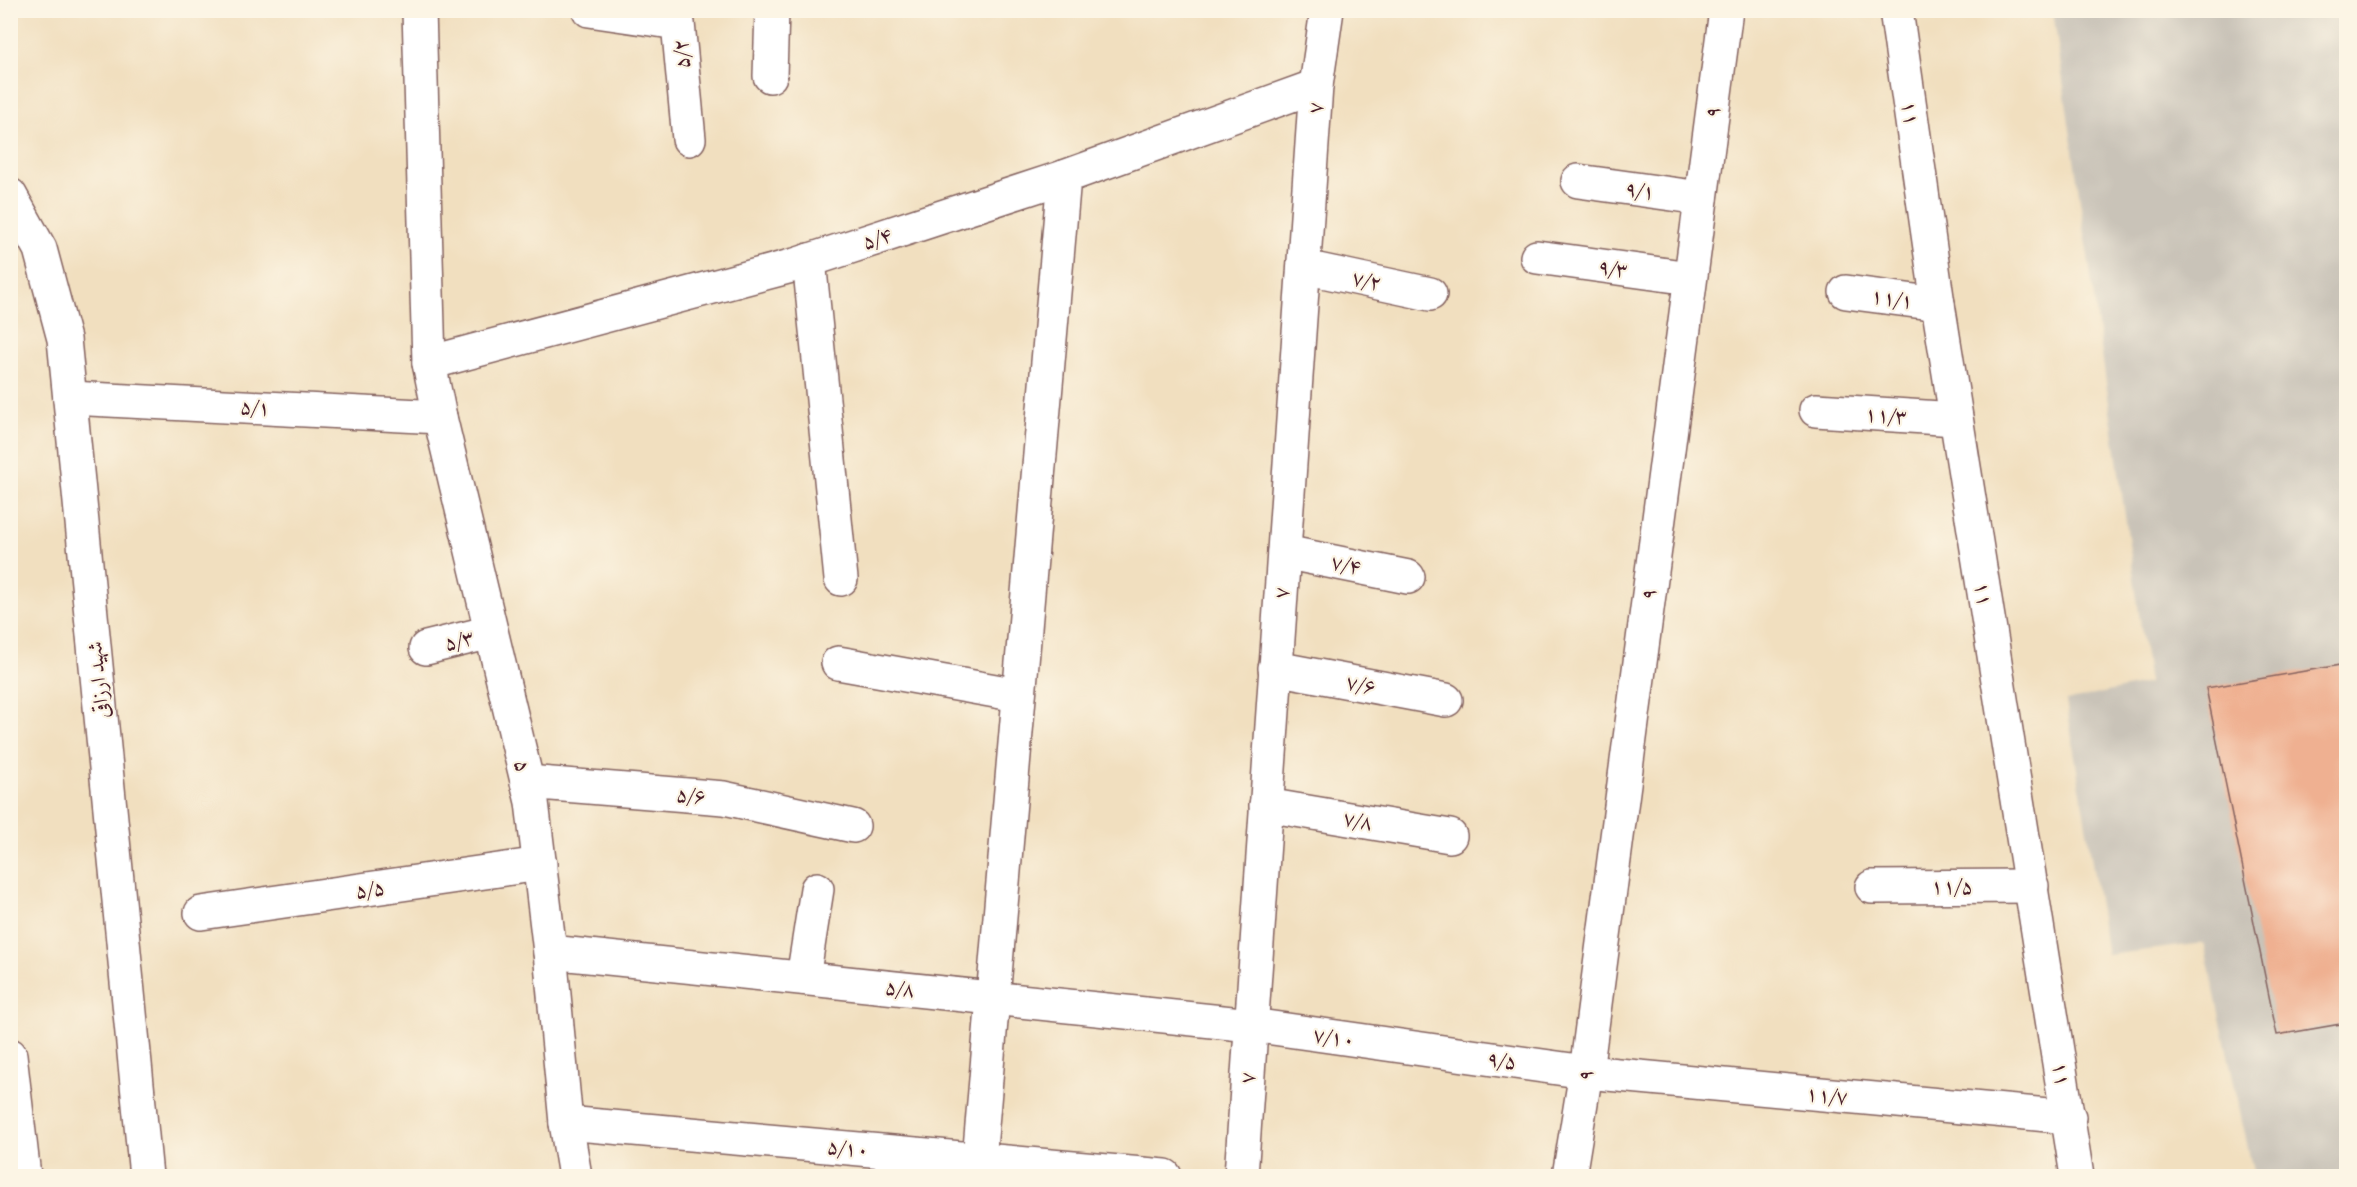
<svg xmlns="http://www.w3.org/2000/svg" width="2357" height="1187" font-family="'IM FELL Great Primer',Amiri,serif">
	<rect width="100%" height="100%" fill="#fcf5e5"/>
	<filter id="ink" filterUnits="userSpaceOnUse"><feTurbulence type="fractalNoise" baseFrequency=".0167" numOctaves="2"/><feDisplacementMap in="SourceGraphic" scale="12" xChannelSelector="R" yChannelSelector="G"/><feConvolveMatrix kernelMatrix="1 2 1 2 8 2 1 2 1" color-interpolation-filters="sRGB"/></filter>
	<filter id="wash" filterUnits="userSpaceOnUse"><feTurbulence type="fractalNoise" baseFrequency=".008" numOctaves="4" result="noise"/><feDisplacementMap in="SourceGraphic" scale="24" xChannelSelector="R" yChannelSelector="G"/><feGaussianBlur stdDeviation="1.35" result="paint"/><feColorMatrix in="noise" values="0 0 0 0 0 0 0 0 0 0 0 0 0 0 0 0 0 1.4 0 .05"/><feComposite in="paint" operator="in"/></filter>
	<g filter="url(#wash)">
		<rect width="100%" height="100%" fill="#f1dfbf"/>
		<polygon fill="#c9c3b8" points="2053,11 2346,11 2346,1176 2254,1176 2204,943 2107,955 2066,701 2149,683"/>
		<g id="blocks">
			<polygon fill="#efb091" points="2346,664 2346,1023 2277,1035 2206,688"/>
		</g>
	</g>
	<g filter="url(#ink)">
		<use href="#blocks" fill-opacity="0" stroke="#84625f" stroke-width="1.5"/>
		<g fill="none" stroke-linecap="round" stroke-linejoin="round">
			<defs>
				<g id="minor">
					<polyline points="419,10 429,363 440,417 532,802 550,952 566,1123 575,1176"/>
					<polyline points="589,10 678,23 689,139"/>
					<polyline points="1896,10 1938,304 2077,1176"/>
					<polyline points="770,76 772,10"/>
					<polyline points="1578,181 1701,198"/>
					<polyline points="10,195 40,249 64,339 146,1176"/>
					<polyline points="1537,257 1690,278"/>
					<polyline points="809,260 841,579"/>
					<polyline points="1304,267 1430,294"/>
					<polyline points="1846,292 1938,304"/>
					<polyline points="429,363 795,265 1064,177 1316,86"/>
					<polyline points="70,398 440,417"/>
					<polyline points="1816,410 1956,419"/>
					<polyline points="1284,552 1408,577"/>
					<polyline points="426,648 491,632"/>
					<polyline points="838,663 1018,695"/>
					<polyline points="1275,668 1446,700"/>
					<polyline points="527,782 724,798 853,826"/>
					<polyline points="1266,805 1450,836"/>
					<polyline points="1872,887 2032,886"/>
					<polyline points="201,913 540,864"/>
					<polyline points="550,952 1251,1025 1586,1072 2069,1117"/>
					<polyline points="803,978 817,889"/>
					<polyline points="10,1055 24,1176"/>
					<polyline points="566,1123 1165,1176"/>
					<polyline points="979,1160 1064,177"/>
					<polyline points="1241,1176 1316,86 1327,10"/>
					<polyline points="1569,1176 1586,1072 1726,10"/>
				</g>
			</defs>
			<use href="#minor" stroke="#84625f" stroke-width="36"/>
			<use href="#minor" stroke="#fff" stroke-width="33"/>
		</g>
	</g>
	<g text-anchor="middle" dominant-baseline="central" stroke-width="4.5" stroke-linejoin="round" paint-order="stroke">
		<g font-size="21" fill="#4a1f2b" stroke="#fcf5e5">
			<text transform="translate(681 54) rotate(-95)">۵/۲</text>
			<text transform="translate(1315 108) rotate(-86)">۷</text>
			<text transform="translate(1712 112) rotate(-82)">۹</text>
			<text transform="translate(1911 113) rotate(82)">۱۱</text>
			<text transform="translate(1640 190) rotate(8)">۹/۱</text>
			<text transform="translate(877 238) rotate(-18)">۵/۴</text>
			<text transform="translate(1613 268) rotate(8)">۹/۳</text>
			<text transform="translate(1367 280) rotate(12)">۷/۲</text>
			<text transform="translate(1892 298) rotate(8)">۱۱/۱</text>
			<text transform="translate(255 407) rotate(3)">۵/۱</text>
			<text transform="translate(1886 415) rotate(4)">۱۱/۳</text>
			<text transform="translate(1346 564) rotate(11)">۷/۴</text>
			<text transform="translate(1281 593) rotate(-86)">۷</text>
			<text transform="translate(1648 594) rotate(-82)">۹</text>
			<text transform="translate(1984 594) rotate(81)">۱۱</text>
			<text transform="translate(459 640) rotate(-14)">۵/۳</text>
			<text transform="translate(98 680) rotate(-96)">شهید ارزاقی</text>
			<text transform="translate(1361 684) rotate(11)">۷/۶</text>
			<text transform="translate(523 766) rotate(77)">۵</text>
			<text transform="translate(691 795) rotate(4)">۵/۶</text>
			<text transform="translate(1358 820) rotate(10)">۷/۸</text>
			<text x="1952" y="886">۱۱/۵</text>
			<text transform="translate(370 889) rotate(-8)">۵/۵</text>
			<text transform="translate(900 988) rotate(6)">۵/۸</text>
			<text transform="translate(1334 1037) rotate(8)">۷/۱۰</text>
			<text transform="translate(1502 1060) rotate(8)">۹/۵</text>
			<text transform="translate(2062 1074) rotate(81)">۱۱</text>
			<text transform="translate(1585 1075) rotate(-82)">۹</text>
			<text transform="translate(1247 1078) rotate(-86)">۷</text>
			<text transform="translate(1827 1095) rotate(5)">۱۱/۷</text>
			<text transform="translate(848 1148) rotate(5)">۵/۱۰</text>
		</g>
	</g>
	<rect width="2357" height="1187" fill="none" stroke="#fcf5e5" stroke-width="36"/>
</svg>
